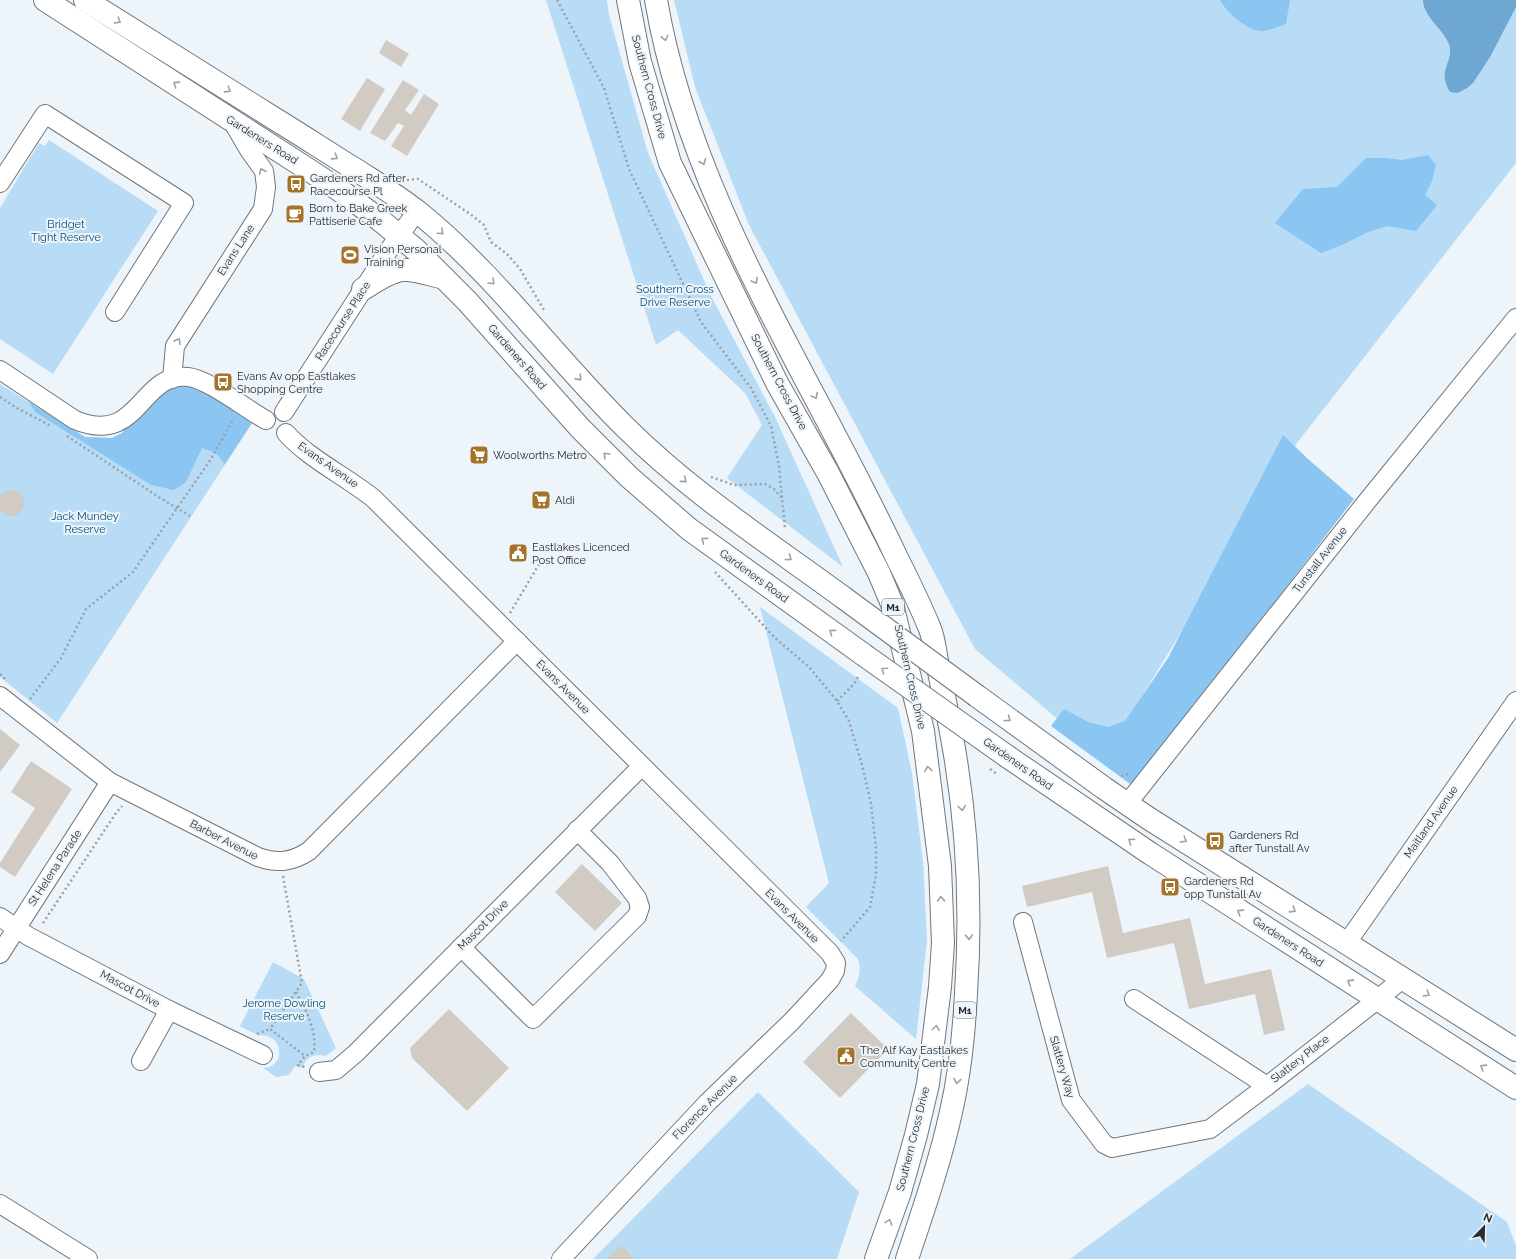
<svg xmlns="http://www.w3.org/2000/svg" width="1516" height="1259" font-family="Raleway,sans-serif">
	<rect width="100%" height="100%" fill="#edf4fa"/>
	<g fill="#b8dbf6">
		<polygon points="546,0 607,0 609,15 648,153 711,296 775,417 843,567 727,478 762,425 745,393 678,330 656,345"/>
		<polygon points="674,0 1516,0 1516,163 1297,443 1104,758 975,649 749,225 695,87"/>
		<polygon points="49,140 158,211 53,374 0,339 0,208 39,143 45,146"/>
		<polygon points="0,384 85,437 112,438 122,433 149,402 252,423 57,723 0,677"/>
		<path d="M760,607l138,101 14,65 11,89 4,78 -11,99 -61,-53c5,-10 6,-16 3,-27l-52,-52 23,-24z"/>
		<path d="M273,962l31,17 32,69 -10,8c-11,-3 -20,1 -24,12l-7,-2 -6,9 -13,2 -13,-9c6,0 12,-3 15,-9 4,-10 -2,-21 -11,-23 -3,-1 -5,0 -7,-1 -7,-1 -14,-6 -20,-9z"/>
		<polygon points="1308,1084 1507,1222 1516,1246 1516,1259 1070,1259"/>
		<polygon points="758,1092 859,1192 837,1259 593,1259"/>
	</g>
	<g fill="#8bc6f2">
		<path d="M1220,0h70l-4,24c-7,2 -17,7 -24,7 -15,0 -36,-19 -42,-31z"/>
		<polygon points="1428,155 1436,165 1432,181 1425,195 1437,205 1416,231 1388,226 1368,232 1342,245 1321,253 1275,223 1303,189 1337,187 1366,158 1386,158 1402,160"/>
		<polygon points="187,385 199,388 252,423 225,464 216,453 202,448 186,482 174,490 151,485 35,412 29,402 85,437 112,438 122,433 149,402 173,386"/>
		<polygon points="1283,435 1308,459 1354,499 1133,786 1051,726 1064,709 1088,722 1108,727 1125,721 1168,658"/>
	</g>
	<path fill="#6da7d2" d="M1423,0h93v7l-26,50 -17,26 -6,5 -9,5 -8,-1c-14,-23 5,-30 -1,-48 -6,-15 -26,-28 -26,-44z"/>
	<g fill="#d1cbc4">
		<polygon points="386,40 409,54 401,67 379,53"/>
		<polygon points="367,78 385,89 360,131 341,119"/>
		<polygon points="403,80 419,90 405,110 411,115 424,94 439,104 407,156 391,146 404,126 398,123 385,141 370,133"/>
		<circle cx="11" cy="503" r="13"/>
		<polygon points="0,729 20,745 0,772"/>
		<polygon points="31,761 72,789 15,877 0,867 0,863 35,808 11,792"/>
		<polygon points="582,864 622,903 595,931 555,892"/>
		<polygon points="1108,866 1123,933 1190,918 1205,984 1271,969 1285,1030 1264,1035 1255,994 1189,1009 1174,943 1107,958 1092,892 1027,907 1022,886"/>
		<polygon points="449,1009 509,1068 467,1111 412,1058 410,1048"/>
		<polygon points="851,1013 888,1049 840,1098 803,1062"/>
		<polygon points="621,1245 635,1259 607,1259"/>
	</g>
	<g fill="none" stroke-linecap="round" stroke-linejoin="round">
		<defs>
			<g id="minor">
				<polyline points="0,183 45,114 184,203 115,312"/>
				<path d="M0,370l75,50c65,27 64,-48 113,-43 20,2 58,32 78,43"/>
				<polyline points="172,379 175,346 263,209 266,187 264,171 249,150 232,121"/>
				<polyline points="284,412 386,254 417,211"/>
				<path d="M286,433c22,25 59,43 87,65l457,455 6,10 -1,8 -5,9 -38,41 -85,82 -146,156"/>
				<path d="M0,696l110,86 148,75c20,7 34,5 51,-6l208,-210"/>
				<polyline points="1127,804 1368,500 1516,318"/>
				<polyline points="0,917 28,936 169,1010 263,1055"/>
				<polyline points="1023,922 1071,1100 1104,1144 1112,1148 1210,1129 1267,1086"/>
				<polyline points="1346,944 1516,701"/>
				<polyline points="461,947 533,1019 637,916 640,907 637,898 610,863 577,830"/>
				<polyline points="0,954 110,782"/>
				<polyline points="1134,999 1267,1086 1377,1000 1402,979"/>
				<polyline points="141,1061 169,1010"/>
				<polyline points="319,1072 336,1070 356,1053 642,766"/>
				<polyline points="0,1204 88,1259"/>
			</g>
			<g id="major">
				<polyline points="45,0 312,172 345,194 380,220 416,250 467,301 580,428 629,477 689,529 864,655"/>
				<path d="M85,0c64,40 127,80 190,119 28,17 55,35 83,52 20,13 41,26 60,41 78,63 136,145 207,215 65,65 144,116 219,171"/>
				<path d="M363,289c12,-7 26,-18 40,-19 13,-1 28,5 41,8"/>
				<polyline points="977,696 1104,788 1148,818 1516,1050"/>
				<polyline points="1008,757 1151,854 1516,1088"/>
			</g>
			<g id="highway">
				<polyline points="628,0 640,62 670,163 777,383 828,473 879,573 892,604 923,731 940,866 943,943 940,987 928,1084 916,1135 900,1192 876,1259"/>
				<path d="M656,0c34,200 155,375 240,556 12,24 24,48 34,73 4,10 5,21 7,32 4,22 9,44 13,66 17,87 22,177 16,266 -2,40 -6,80 -15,119 -11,50 -28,99 -44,147"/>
			</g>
		</defs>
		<use href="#minor" stroke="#71777c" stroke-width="20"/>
		<use href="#major" stroke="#71777c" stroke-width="24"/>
		<use href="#highway" stroke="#71777c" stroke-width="24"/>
		<g stroke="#9ba0a5" stroke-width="2.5" stroke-dasharray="2 3" stroke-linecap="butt">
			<polyline points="557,0 604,88 629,169 701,322 751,388 771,426 779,466 782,498"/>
			<polyline points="407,180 418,179 473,216 484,225 491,242 507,254 520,269 544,310"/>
			<polyline points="0,397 17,408 51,426"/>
			<polyline points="67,436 160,498 192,517"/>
			<polyline points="711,477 734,485 765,484 774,489 782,498 785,528"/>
			<polyline points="715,572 774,637 809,667 837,701 849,721 862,765 871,804 876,848 876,875 870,907 841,941"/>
			<polyline points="510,613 541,561"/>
			<polyline points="0,674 7,681"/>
			<polyline points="30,699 61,658 86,609 133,572 211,459 234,418"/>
			<polyline points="837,701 854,684 859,675"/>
			<polyline points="1121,776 1131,773"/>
			<polyline points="283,876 302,983 270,1029 305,1056 298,1065 305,1067"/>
			<polyline points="43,923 116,813 122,806"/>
			<path d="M296,992c10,18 21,39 18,60l-9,4"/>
			<polyline points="257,1034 270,1029"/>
		</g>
		<use href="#minor" stroke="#fff" stroke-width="18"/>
		<use href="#major" stroke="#fff" stroke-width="22"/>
		<use href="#highway" stroke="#fff" stroke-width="22"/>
		<defs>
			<g id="major-bridge">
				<polyline points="844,598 977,696"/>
				<polyline points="864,655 1008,757"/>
			</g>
		</defs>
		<use href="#major-bridge" stroke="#71777c" stroke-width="24" stroke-linecap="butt"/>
		<polyline stroke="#9ba0a5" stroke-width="2.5" stroke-dasharray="2 3" stroke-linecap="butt" points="990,769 997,774"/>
		<use href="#major-bridge" stroke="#fff" stroke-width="22"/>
	</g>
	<defs><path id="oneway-chevron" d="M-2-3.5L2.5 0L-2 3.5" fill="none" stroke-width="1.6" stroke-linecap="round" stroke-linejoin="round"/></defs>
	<g stroke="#9fa0a1">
		<use href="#oneway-chevron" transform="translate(118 21) rotate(32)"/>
		<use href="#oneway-chevron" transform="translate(665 38) rotate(77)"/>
		<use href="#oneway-chevron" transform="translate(176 84) rotate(-147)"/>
		<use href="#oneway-chevron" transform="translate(228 90) rotate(32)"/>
		<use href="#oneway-chevron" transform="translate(335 157) rotate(33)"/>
		<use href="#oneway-chevron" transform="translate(703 162) rotate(67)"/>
		<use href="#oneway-chevron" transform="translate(262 171) rotate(-113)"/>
		<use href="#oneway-chevron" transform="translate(441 232) rotate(42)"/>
		<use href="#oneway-chevron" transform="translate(755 281) rotate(62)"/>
		<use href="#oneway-chevron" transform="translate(492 282) rotate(46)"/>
		<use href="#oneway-chevron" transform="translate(178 341) rotate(-60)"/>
		<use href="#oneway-chevron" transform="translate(579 378) rotate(48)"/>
		<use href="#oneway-chevron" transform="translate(815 396) rotate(62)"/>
		<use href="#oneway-chevron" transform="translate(606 455) rotate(-135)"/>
		<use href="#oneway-chevron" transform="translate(684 480) rotate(40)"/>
		<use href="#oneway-chevron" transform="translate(704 540) rotate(-143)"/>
		<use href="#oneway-chevron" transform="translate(789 558) rotate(36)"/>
		<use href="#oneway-chevron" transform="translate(832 632) rotate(-144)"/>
		<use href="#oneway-chevron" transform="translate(884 670) rotate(-145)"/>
		<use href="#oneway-chevron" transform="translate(1008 719) rotate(36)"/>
		<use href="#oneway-chevron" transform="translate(928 769) rotate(-97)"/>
		<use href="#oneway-chevron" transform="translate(962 808) rotate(83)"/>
		<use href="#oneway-chevron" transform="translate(1184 840) rotate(32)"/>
		<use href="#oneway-chevron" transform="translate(1131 841) rotate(-146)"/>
		<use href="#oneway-chevron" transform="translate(941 899) rotate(-92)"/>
		<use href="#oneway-chevron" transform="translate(1293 910) rotate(32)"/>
		<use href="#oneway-chevron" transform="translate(1240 912) rotate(-147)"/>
		<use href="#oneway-chevron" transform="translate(969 937) rotate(88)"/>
		<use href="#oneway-chevron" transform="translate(1350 982) rotate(-147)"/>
		<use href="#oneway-chevron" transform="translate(1427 994) rotate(32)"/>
		<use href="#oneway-chevron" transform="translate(936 1028) rotate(-83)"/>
		<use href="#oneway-chevron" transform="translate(1483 1067) rotate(-148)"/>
		<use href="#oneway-chevron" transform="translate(957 1081) rotate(100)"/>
		<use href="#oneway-chevron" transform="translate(889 1222) rotate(-70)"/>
	</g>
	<defs>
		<symbol id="bus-square" viewBox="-11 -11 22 22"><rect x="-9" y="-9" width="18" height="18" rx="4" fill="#a47328" stroke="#edf4fa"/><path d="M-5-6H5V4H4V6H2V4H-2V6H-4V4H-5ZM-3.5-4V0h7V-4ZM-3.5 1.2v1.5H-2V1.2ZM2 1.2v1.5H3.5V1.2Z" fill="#fff"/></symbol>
		<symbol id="cafe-square" viewBox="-11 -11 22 22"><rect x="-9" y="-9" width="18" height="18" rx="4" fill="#a47328" stroke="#edf4fa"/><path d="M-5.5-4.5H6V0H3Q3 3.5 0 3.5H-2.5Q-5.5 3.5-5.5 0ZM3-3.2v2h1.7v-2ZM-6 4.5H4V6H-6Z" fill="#fff"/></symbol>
		<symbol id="stadium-square" viewBox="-11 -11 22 22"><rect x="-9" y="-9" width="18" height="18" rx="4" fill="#a47328" stroke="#edf4fa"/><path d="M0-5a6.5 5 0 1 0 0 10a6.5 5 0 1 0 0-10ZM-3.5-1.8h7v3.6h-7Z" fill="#fff"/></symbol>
		<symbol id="supermarket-square" viewBox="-11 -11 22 22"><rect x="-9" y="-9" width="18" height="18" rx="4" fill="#a47328" stroke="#edf4fa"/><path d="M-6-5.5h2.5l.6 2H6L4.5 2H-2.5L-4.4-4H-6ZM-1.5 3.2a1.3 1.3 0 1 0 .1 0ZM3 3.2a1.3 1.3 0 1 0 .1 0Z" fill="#fff"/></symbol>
		<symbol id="civic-square" viewBox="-11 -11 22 22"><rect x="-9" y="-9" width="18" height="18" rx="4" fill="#a47328" stroke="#edf4fa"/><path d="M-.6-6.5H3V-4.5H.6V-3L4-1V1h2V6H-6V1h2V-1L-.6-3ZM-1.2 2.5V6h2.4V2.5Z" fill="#fff"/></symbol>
	</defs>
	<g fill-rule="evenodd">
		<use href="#bus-square" x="285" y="173" width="22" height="22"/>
		<use href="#cafe-square" x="284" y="203" width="22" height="22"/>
		<use href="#stadium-square" x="339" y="244" width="22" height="22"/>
		<use href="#bus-square" x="212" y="371" width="22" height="22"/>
		<use href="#supermarket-square" x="468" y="444" width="22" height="22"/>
		<use href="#supermarket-square" x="530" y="489" width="22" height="22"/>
		<use href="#civic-square" x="507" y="542" width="22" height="22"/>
		<use href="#bus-square" x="1204" y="830" width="22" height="22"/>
		<use href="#bus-square" x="1159" y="876" width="22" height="22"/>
		<use href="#civic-square" x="835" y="1045" width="22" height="22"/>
	</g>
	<g text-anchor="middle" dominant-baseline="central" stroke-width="4" stroke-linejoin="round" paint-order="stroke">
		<g fill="#edf4fa" stroke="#64696c" stroke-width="1">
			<rect x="882" y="599" width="22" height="16" rx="3"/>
			<rect x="954" y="1002" width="22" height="16" rx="3"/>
		</g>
		<g font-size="10" font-weight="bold" fill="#2a2d2f">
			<text x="893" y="607">M1</text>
			<text x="965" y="1010">M1</text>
		</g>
		<g font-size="11" fill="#2a2d2f" stroke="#edf4fa">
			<text transform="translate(649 87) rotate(75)">Southern Cross Drive</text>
			<text transform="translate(262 140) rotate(32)">Gardeners Road</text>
			<text transform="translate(236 250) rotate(-57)">Evans Lane</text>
			<text transform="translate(343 321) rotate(-57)">Racecourse Place</text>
			<text transform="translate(517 357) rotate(49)">Gardeners Road</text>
			<text transform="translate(779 382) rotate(62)">Southern Cross Drive</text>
			<text transform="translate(328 465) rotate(35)">Evans Avenue</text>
			<text transform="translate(1320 560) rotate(-52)">Tunstall Avenue</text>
			<text transform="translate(754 576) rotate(36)">Gardeners Road</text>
			<text transform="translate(910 677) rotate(77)">Southern Cross Drive</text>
			<text transform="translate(563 687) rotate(45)">Evans Avenue</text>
			<text transform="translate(1018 764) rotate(35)">Gardeners Road</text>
			<text transform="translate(1431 822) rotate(-55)">Maitland Avenue</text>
			<text transform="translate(224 840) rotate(27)">Barber Avenue</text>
			<text transform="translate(55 868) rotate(-57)">St Helena Parade</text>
			<text transform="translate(792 916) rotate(45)">Evans Avenue</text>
			<text transform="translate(483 925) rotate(-45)">Mascot Drive</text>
			<text transform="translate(1288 942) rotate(33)">Gardeners Road</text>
			<text transform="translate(130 989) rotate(28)">Mascot Drive</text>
			<text transform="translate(1300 1059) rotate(-38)">Slattery Place</text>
			<text transform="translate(1062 1067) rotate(74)">Slattery Way</text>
			<text transform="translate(705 1107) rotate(-45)">Florence Avenue</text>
			<text transform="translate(913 1139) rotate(-76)">Southern Cross Drive</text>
		</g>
		<g font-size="11" fill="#2a2d2f" stroke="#edf4fa" text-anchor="start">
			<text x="310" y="178">Gardeners Rd after<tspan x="310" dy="13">Racecourse Pl</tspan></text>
			<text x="309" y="208">Born to Bake Greek<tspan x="309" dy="13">Pattiserie Cafe</tspan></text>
			<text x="364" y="249">Vision Personal<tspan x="364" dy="13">Training</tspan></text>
			<text x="237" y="376">Evans Av opp Eastlakes<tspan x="237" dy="13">Shopping Centre</tspan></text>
			<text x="493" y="455">Woolworths Metro</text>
			<text x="555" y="500">Aldi</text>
			<text x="532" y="547">Eastlakes Licenced<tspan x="532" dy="13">Post Office</tspan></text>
			<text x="1229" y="835">Gardeners Rd<tspan x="1229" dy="13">after Tunstall Av</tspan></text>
			<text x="1184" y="881">Gardeners Rd<tspan x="1184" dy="13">opp Tunstall Av</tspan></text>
			<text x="860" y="1050">The Alf Kay Eastlakes<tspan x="860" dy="13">Community Centre</tspan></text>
		</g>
		<g font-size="11" fill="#064f79" stroke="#edf4fa">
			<text x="66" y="224">Bridget<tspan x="66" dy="13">Tight Reserve</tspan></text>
			<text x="675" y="289">Southern Cross<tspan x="675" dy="13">Drive Reserve</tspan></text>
			<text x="85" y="516">Jack Mundey<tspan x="85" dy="13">Reserve</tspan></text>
			<text x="284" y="1003">Jerome Dowling<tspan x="284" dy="13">Reserve</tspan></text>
		</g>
	</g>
	<g transform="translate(1484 1227) rotate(23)" stroke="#edf4fa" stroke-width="3" paint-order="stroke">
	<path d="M0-3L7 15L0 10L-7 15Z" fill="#2a2d2f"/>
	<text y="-6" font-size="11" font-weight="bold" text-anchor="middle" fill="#2a2d2f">N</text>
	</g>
</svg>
